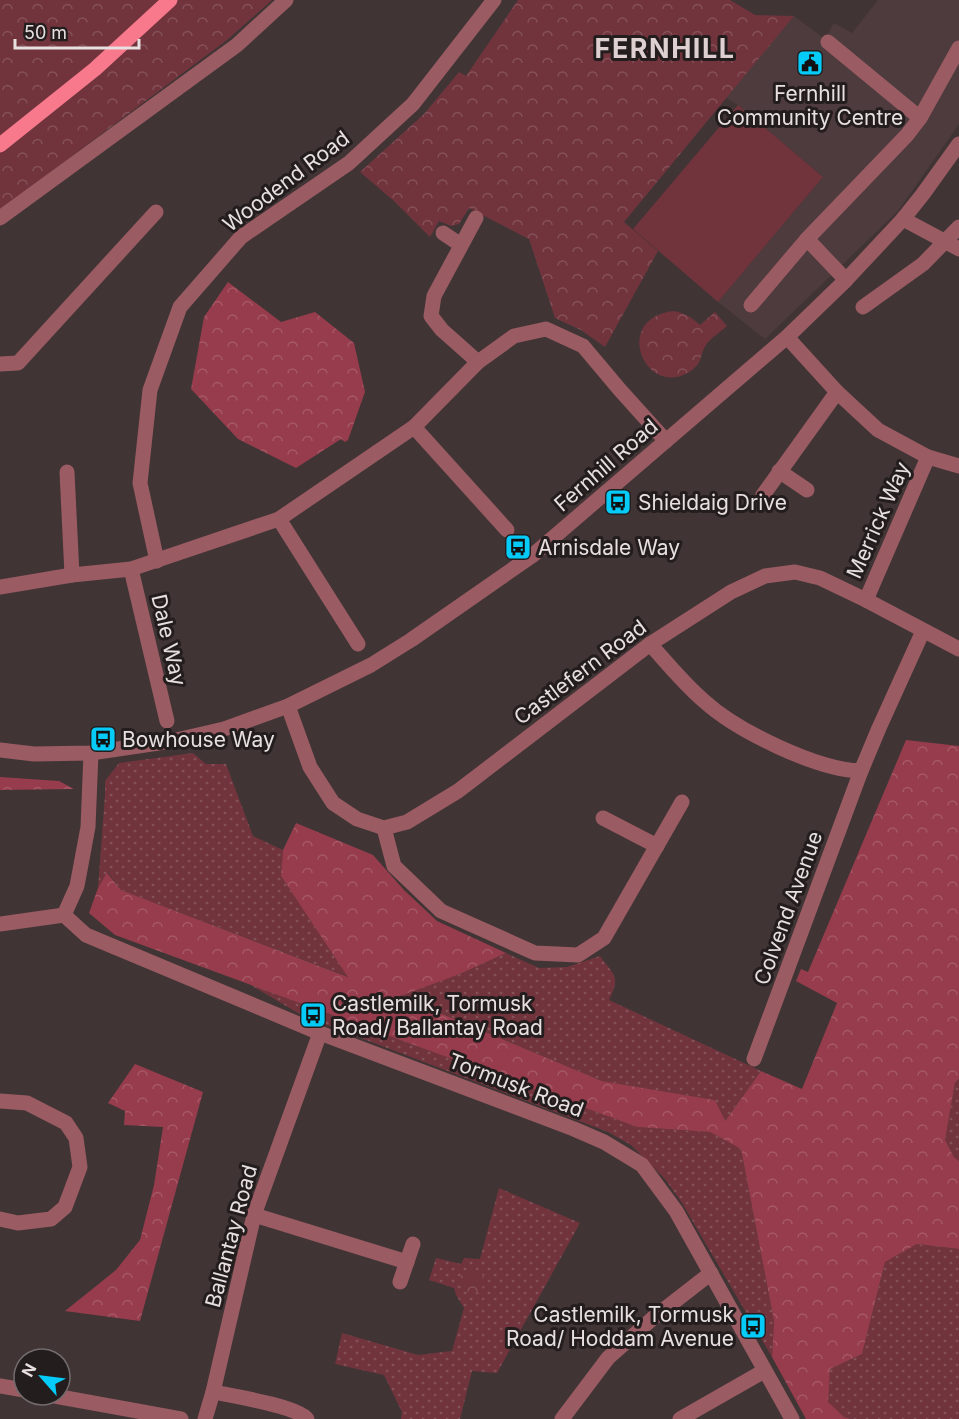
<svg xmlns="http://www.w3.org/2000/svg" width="959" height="1419" font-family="Inter,sans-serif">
	<defs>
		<pattern id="grass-dots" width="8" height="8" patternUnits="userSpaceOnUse" patternTransform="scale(1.5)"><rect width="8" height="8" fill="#71343d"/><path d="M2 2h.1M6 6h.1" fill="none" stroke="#855159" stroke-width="1.8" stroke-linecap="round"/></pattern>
		<pattern id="forest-crowns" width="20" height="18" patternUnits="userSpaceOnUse" patternTransform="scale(1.5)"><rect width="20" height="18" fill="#973c4c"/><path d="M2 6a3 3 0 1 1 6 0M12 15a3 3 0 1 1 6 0" fill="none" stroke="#a65866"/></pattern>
		<pattern id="park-crowns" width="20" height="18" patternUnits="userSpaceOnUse" patternTransform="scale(1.5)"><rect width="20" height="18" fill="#71343d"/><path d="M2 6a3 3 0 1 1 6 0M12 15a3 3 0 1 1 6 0" fill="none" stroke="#855159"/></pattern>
	</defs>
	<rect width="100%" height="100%" fill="#403435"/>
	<polygon fill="#4e3b3d" points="878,0 959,0 959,124 898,211 765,339 718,302 823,177 738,105 725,97 794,16 825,39 834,23 852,33"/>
	<g fill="url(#grass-dots)">
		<polygon points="193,753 206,764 226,764 253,836 283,850 281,876 349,977 121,890 108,873 98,888 105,795 105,781 119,763"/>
		<path d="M506,953l33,15 28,-1 33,-11c14,20 21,20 9,44l152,71 -37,51 -9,-22 -113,-19 -203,-86 61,-21z"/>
		<polygon points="249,984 637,1127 710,1132 741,1149 774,1321 772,1357 682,1203 665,1179 631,1145 608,1132 303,1016"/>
		<polygon points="959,1079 959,1161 954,1157 945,1140 955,1083"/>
		<polygon points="499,1188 580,1223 497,1373 472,1371 460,1419 401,1419 402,1412 384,1375 335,1364 342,1333 418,1355 452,1351 464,1308 456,1295 454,1288 429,1280 436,1258 461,1264 464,1258 480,1259"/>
		<polygon points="917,1244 959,1249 959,1419 851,1419 844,1417 827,1402 830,1369 862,1354 885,1262"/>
	</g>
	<g fill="url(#forest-crowns)">
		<polygon points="228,282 281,322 315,312 354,343 365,392 348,440 345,442 341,439 296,468 238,439 191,389 204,317"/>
		<polygon points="906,740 959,746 959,1079 955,1083 945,1140 954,1157 959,1161 959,1249 917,1244 885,1262 862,1354 830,1369 828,1402 844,1417 851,1419 806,1419 772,1357 774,1321 741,1149 710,1132 637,1127 115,935 89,913 98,888 107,873 121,890 348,977 281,876 283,850 296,823 373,855 404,890 437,921 506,953 460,974 400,996 602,1081 715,1100 725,1121 761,1071 802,1089 837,1003 796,981 801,969 808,972"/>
		<polygon points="0,777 59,781 74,789 0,790"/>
		<polygon points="135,1064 203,1092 140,1321 65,1311 116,1270 140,1240 154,1185 163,1127 124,1125 125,1111 108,1103"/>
	</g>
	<g fill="url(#park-crowns)">
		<polygon points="0,0 272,0 227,40 0,210"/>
		<polygon points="518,0 730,0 755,15 794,16 624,222 658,251 605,347 581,330 555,318 529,239 469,208 459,224 451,226 439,221 430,237 394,201 360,172 424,114 459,72 466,76"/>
		<path d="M673,311c12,2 18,6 27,14l15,-13 12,14c-6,6 -17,12 -21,19 -7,10 -2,18 -17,27 -43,27 -78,-53 -16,-61z"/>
		<circle cx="472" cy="1281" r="12"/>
	</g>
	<polygon fill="#71343d" points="738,105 823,177 718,302 633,229"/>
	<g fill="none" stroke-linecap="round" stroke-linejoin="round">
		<g stroke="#9a5b63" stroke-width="15">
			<polyline points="828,42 920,118"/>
			<polyline points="0,218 237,45 286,0"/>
			<polyline points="476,218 434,296 431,316 442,330 478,362"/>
			<polyline points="903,219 959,249"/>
			<polyline points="443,233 461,245"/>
			<polyline points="807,239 846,280"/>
			<polyline points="751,305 807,239 907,135 920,118 959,48"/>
			<polyline points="863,307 923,264 959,227"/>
			<polyline points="787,337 837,392 878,430 928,457 959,466"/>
			<polyline points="0,364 18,363 156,212"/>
			<polyline points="414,427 507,530"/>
			<polyline points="779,471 807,490"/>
			<polyline points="67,472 72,575"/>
			<polyline points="763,495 837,392"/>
			<polyline points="279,519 358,644"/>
			<polyline points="157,561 140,483 150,390 180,307 241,237 349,163 413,104 494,0"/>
			<polyline points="131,569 167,721"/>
			<polyline points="0,587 72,575 131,569 279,519 414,427 478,362 514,336 546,329 583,346 620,390 666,441"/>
			<polyline points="866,600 928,457"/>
			<path d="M650,644c17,19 34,40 54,57 33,30 113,69 157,70l18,-43 44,-97"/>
			<polyline points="288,706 310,767 333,803 357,819 384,828 407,822 458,791 650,644 731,592 765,576 795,572 820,578 866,600 959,649"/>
			<polyline points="0,750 34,754 91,753 172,741 224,729 288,706 371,665 411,640 533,555 787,337 846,280 903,219 923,194 959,144"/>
			<polyline points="603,818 657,846"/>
			<polyline points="384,828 394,866 441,911 535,953 578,955 604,938 682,802"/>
			<polyline points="64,915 86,935 320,1033 574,1129 604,1142 642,1165 676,1211 792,1419"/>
			<polyline points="64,915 77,886 88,827 91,753"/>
			<polyline points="0,924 64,915"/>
			<polyline points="754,1059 861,771"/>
			<polyline points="0,1101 27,1103 66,1123 76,1138 80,1167 65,1207 51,1219 18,1223 0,1219"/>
			<polyline points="254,1215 407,1262"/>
			<polyline points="400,1282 413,1244"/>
			<polyline points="0,1386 24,1390"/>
			<path d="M213,1392c20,4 83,14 94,27"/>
			<polyline points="49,1395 181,1419"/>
			<polyline points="205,1419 213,1392 254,1215 320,1033"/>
			<polyline points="562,1419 608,1358 652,1319 711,1273"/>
			<polyline points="680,1419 764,1371"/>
		</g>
		<polyline stroke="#f8798c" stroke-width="15" points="0,145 95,69 170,0"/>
	</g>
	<defs>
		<symbol id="civic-square" viewBox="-11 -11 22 22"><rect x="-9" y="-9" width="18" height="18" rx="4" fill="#05cbf9" stroke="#231d1e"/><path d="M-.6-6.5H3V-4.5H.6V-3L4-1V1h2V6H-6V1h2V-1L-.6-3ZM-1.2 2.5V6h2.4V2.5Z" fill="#111"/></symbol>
		<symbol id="bus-square" viewBox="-11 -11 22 22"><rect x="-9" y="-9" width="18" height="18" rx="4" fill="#05cbf9" stroke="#231d1e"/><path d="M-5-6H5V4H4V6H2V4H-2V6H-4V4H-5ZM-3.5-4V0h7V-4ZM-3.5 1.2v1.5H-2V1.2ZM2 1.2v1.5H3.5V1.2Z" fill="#111"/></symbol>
	</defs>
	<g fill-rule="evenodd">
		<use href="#civic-square" x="795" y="48" width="30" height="30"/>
		<use href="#bus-square" x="603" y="487" width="30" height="30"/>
		<use href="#bus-square" x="503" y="532" width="30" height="30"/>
		<use href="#bus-square" x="88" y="724" width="30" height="30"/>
		<use href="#bus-square" x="298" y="1000" width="30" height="30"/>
		<use href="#bus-square" x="738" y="1311" width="30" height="30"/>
	</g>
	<g text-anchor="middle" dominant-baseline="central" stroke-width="6" stroke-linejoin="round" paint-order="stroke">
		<g font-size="21" fill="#e8e0e0" stroke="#231d1e" text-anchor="start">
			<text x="810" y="93" text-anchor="middle">Fernhill<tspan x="810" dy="24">Community Centre</tspan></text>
			<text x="638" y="502">Shieldaig Drive</text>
			<text x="538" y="547">Arnisdale Way</text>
			<text x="122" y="739">Bowhouse Way</text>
			<text x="332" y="1003">Castlemilk, Tormusk<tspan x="332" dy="24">Road/ Ballantay Road</tspan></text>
			<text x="734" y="1314" text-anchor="end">Castlemilk, Tormusk<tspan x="734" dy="24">Road/ Hoddam Avenue</tspan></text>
		</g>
		<g font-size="21" fill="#e8e0e0" stroke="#231d1e">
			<text transform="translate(286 181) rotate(-37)">Woodend Road</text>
			<text transform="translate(606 465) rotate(-41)">Fernhill Road</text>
			<text transform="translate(878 520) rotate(-66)">Merrick Way</text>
			<text transform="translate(169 640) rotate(77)">Dale Way</text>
			<text transform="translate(580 672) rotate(-37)">Castlefern Road</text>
			<text transform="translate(788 908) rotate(-70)">Colvend Avenue</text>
			<text transform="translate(516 1085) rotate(21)">Tormusk Road</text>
			<text transform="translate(231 1236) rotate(-75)">Ballantay Road</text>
		</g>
		<g font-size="27" font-weight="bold" letter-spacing="1.5" fill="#decfd0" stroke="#231d1e">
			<text x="665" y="48">FERNHILL</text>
		</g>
	</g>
	<g transform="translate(42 1377) rotate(298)"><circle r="28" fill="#231d1e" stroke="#726b6c" stroke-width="1.5"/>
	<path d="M0-4.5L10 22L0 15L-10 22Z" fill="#05cbf9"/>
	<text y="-9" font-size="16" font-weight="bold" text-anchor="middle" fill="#e8e0e0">N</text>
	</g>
	<path d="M15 39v9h124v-9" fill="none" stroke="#e8e0e0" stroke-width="3"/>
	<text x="24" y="39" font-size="18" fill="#e8e0e0" stroke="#231d1e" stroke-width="4.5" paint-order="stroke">50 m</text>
</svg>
